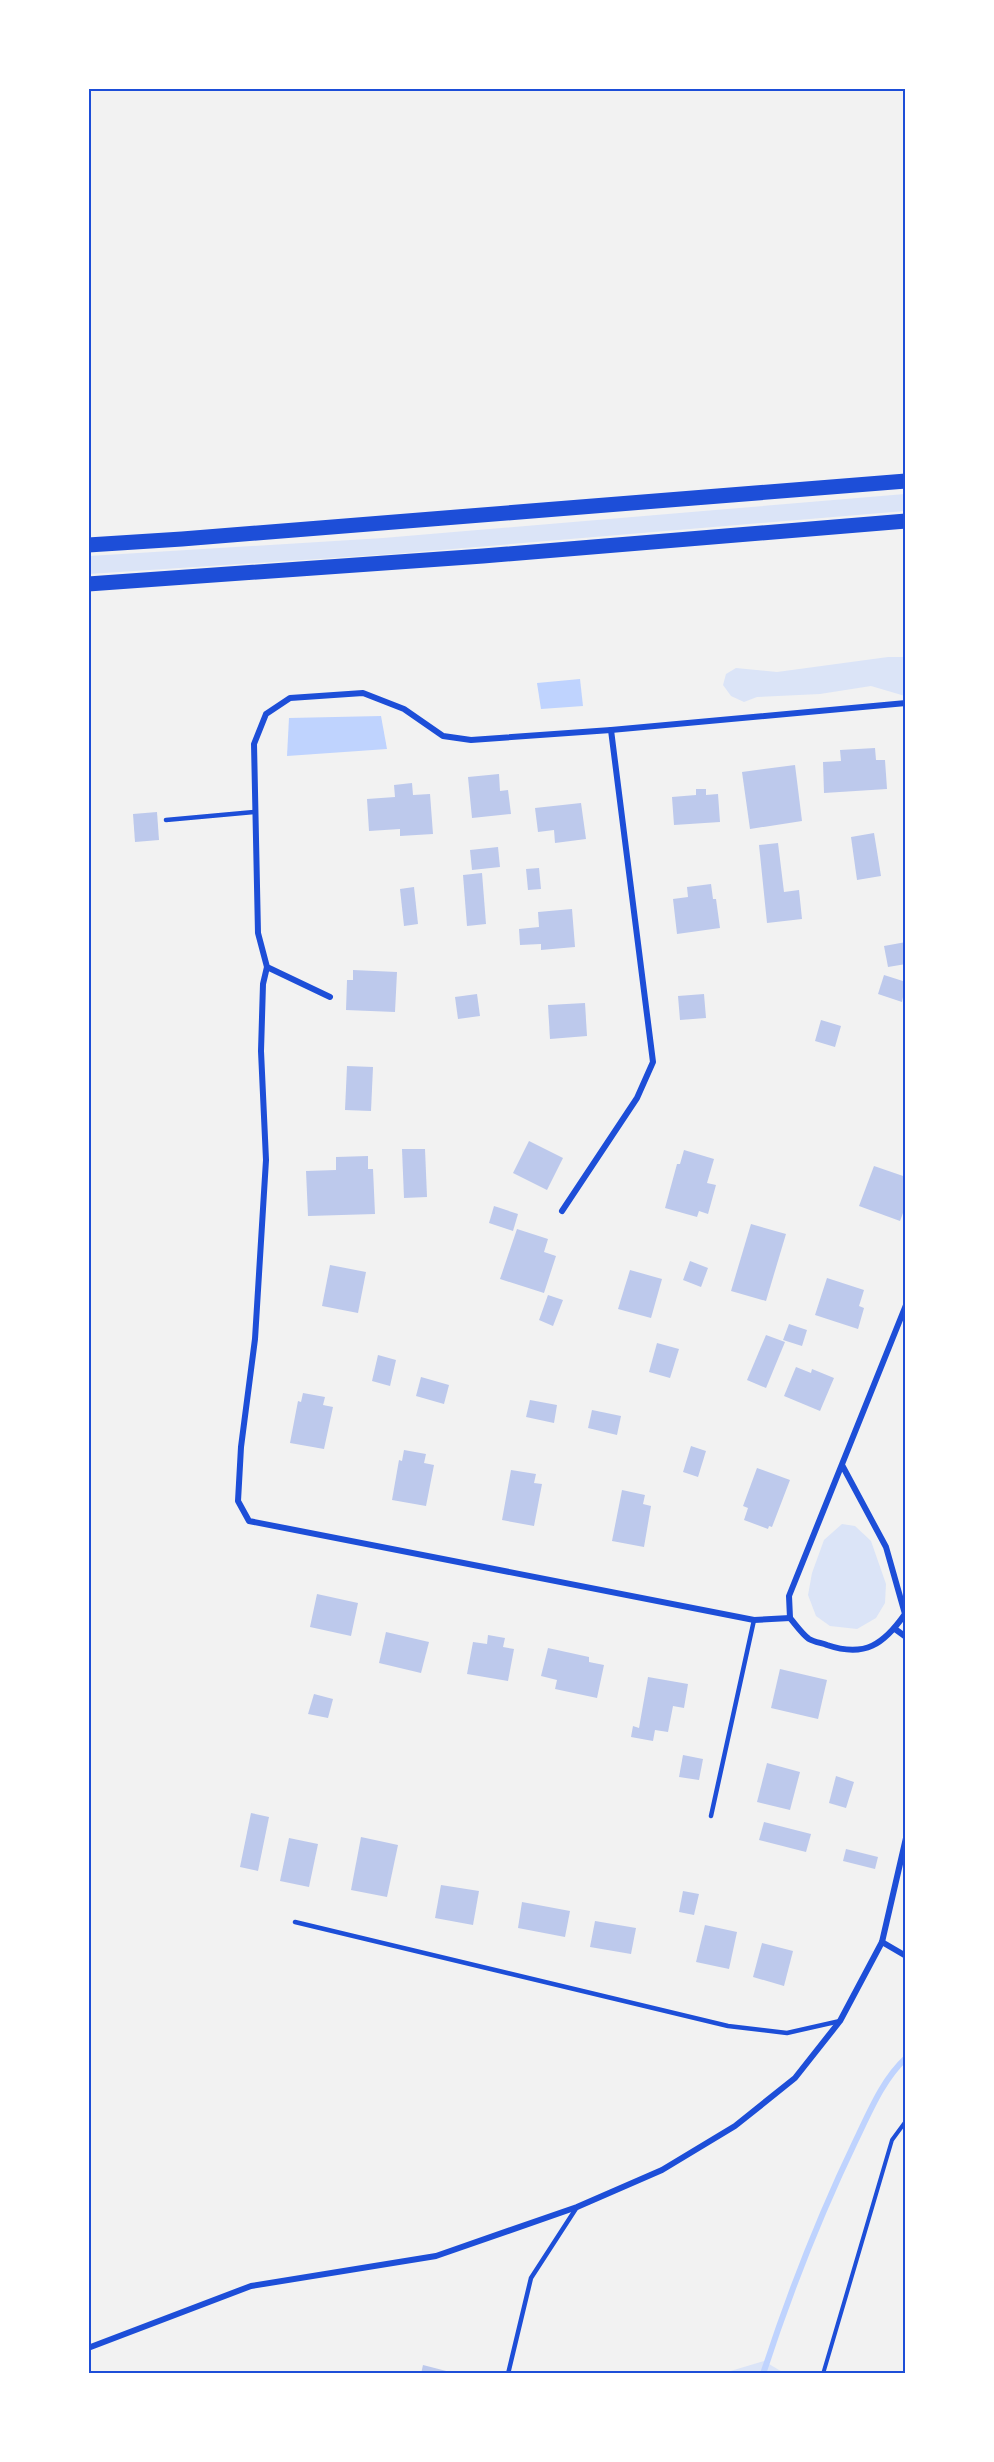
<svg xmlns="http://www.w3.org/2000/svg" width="994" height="2462" font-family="Montserrat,sans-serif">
	<rect width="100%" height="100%" fill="#f2f2f2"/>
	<g fill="#dbe4f7">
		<polygon points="905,494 905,511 393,554 89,574 89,556 383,538"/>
		<polygon points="888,657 905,657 905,696 871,686 820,694 757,697 744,702 731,696 723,685 726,674 736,668 777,672"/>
		<polygon points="842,1524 855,1526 871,1541 886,1584 885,1603 876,1618 857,1629 830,1626 816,1616 808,1595 812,1573 824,1540"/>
		<polygon points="764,2361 784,2373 724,2373"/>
	</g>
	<g fill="#bfd3fe">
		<polygon points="580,679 583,706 541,709 537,683"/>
		<polygon points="381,716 387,749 287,756 289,718"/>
	</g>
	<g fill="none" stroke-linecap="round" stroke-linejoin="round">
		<path stroke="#bfd3fe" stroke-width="6" d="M763,2374c26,-80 57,-159 93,-234 14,-29 27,-61 50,-82"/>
	</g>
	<g fill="#bdc9ec">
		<polygon points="875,748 876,760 885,760 887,789 824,793 823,762 841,761 840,750"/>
		<polygon points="795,765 802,821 750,829 742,772"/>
		<polygon points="499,774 500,791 508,790 511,814 472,818 468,777"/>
		<polygon points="412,783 413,795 430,794 433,834 400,836 400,829 369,831 367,799 395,797 394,785"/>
		<polygon points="696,789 706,789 706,795 718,794 720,822 674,825 672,797 696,795"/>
		<polygon points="581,803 586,839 555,843 554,830 538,832 535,808"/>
		<polygon points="157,812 159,840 135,842 133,814"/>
		<polygon points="874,833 881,876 857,880 851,837"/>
		<polygon points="778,843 784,892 799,890 802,919 767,923 759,845"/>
		<polygon points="498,847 500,867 472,870 470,850"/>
		<polygon points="539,868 541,889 528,890 526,869"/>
		<polygon points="482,873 486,924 467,926 463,875"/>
		<polygon points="711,884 713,899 716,899 720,928 677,934 673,899 688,897 687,887"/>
		<polygon points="414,887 418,924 404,926 400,889"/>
		<polygon points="572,909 575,947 541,950 541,944 520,945 519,929 539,927 538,912"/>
		<polygon points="906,942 906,964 888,967 884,946"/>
		<polygon points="353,970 397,972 395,1012 346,1010 347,980 353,980"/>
		<polygon points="884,975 906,982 902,1002 878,994"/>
		<polygon points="477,994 480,1016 458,1019 455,997"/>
		<polygon points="704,994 706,1018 680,1020 678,996"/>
		<polygon points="585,1003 587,1036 550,1039 548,1005"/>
		<polygon points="821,1020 841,1026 835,1047 815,1041"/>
		<polygon points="347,1066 373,1067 371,1111 345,1110"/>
		<polygon points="529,1141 563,1158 547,1190 513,1173"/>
		<polygon points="402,1149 425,1149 427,1197 404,1198"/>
		<polygon points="684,1150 714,1159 707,1183 716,1185 708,1214 699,1211 697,1217 665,1208 677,1164 680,1164"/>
		<polygon points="368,1156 368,1169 373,1169 375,1214 308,1216 306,1171 336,1170 336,1157"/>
		<polygon points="874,1166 906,1177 906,1205 900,1221 859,1206"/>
		<polygon points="494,1206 518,1214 513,1231 489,1223"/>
		<polygon points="751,1224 786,1234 766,1301 731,1291"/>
		<polygon points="517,1229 548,1239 544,1252 556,1256 544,1293 500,1279"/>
		<polygon points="690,1261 708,1268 701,1287 683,1280"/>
		<polygon points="330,1265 366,1272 358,1313 322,1306"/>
		<polygon points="630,1270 662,1279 651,1318 618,1309"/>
		<polygon points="827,1278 864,1290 859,1306 864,1308 858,1329 815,1315"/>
		<polygon points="548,1295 563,1300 553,1326 539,1320"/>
		<polygon points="789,1324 807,1330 802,1346 783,1340"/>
		<polygon points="766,1335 785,1342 766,1388 747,1380"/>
		<polygon points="657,1343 679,1349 670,1378 649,1372"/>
		<polygon points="378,1355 396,1360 390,1386 372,1381"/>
		<polygon points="796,1367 811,1373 812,1369 834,1378 820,1411 784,1396"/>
		<polygon points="421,1377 449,1385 444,1404 416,1396"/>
		<polygon points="303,1393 325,1397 323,1405 333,1407 324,1449 290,1443 298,1401 301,1402"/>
		<polygon points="530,1400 557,1405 554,1423 526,1417"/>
		<polygon points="592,1410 621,1416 617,1435 588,1428"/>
		<polygon points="691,1446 706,1451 698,1477 683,1472"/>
		<polygon points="404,1450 426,1454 424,1463 434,1465 426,1506 392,1500 399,1460 402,1461"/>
		<polygon points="757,1468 790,1480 772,1527 769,1526 768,1529 744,1520 748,1508 743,1506"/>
		<polygon points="511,1470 536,1474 534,1483 542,1484 534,1526 502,1520"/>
		<polygon points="622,1490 645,1495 643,1504 651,1506 644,1547 612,1541"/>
		<polygon points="317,1594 358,1603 351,1636 310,1627"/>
		<polygon points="386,1632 429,1642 421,1673 379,1663"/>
		<polygon points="488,1635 505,1638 503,1647 514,1649 508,1681 467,1674 473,1642 487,1644"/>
		<polygon points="548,1648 589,1657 589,1662 604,1665 597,1698 555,1689 557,1680 541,1676"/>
		<polygon points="780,1669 827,1680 818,1719 771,1708"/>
		<polygon points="648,1677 688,1684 684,1708 673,1706 668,1732 655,1730 653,1741 631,1737 633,1726 639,1728"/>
		<polygon points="314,1694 333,1699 328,1718 308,1714"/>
		<polygon points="683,1755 703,1759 699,1780 679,1777"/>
		<polygon points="767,1763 800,1772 790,1810 757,1802"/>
		<polygon points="836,1776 854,1782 846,1808 829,1803"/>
		<polygon points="251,1813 269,1817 258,1871 240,1867"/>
		<polygon points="764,1822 811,1834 806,1852 759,1840"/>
		<polygon points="361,1837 398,1845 387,1897 351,1890"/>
		<polygon points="289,1838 318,1844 309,1887 280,1881"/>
		<polygon points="846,1849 878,1857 875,1869 843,1861"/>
		<polygon points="441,1885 479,1891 473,1925 435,1918"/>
		<polygon points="683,1891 699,1894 694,1915 679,1912"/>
		<polygon points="522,1902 570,1911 565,1937 518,1928"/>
		<polygon points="595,1921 636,1928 631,1954 590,1947"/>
		<polygon points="705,1925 737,1932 729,1969 696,1962"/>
		<polygon points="762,1943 793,1951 784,1986 753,1977"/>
		<polygon points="423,2365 454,2373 454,2374 421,2374"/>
	</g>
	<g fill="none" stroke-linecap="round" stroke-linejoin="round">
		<polyline stroke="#1d4ed8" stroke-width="4" points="823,2374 892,2140 906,2121"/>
		<g stroke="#1d4ed8" stroke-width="4.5">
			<polyline points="166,820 254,812"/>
			<polyline points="711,1816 754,1620"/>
			<polyline points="295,1922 728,2026 787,2033 840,2021"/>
			<polyline points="508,2374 531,2278 577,2207"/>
		</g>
		<g stroke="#1d4ed8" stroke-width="6">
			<polyline points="267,967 263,984 261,1051 266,1160 255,1339 241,1447 238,1501 249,1521 754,1620 790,1618"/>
			<polyline points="330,997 267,967 258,933 254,744 266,714 290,698 363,693 404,709 443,736 471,740 611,730 906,703"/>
			<polyline points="562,1211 637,1098 653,1062 611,730"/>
			<path d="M842,1465l44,82 19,67c-21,30 -40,44 -78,31 -5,-2 -13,-3 -18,-6 -7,-5 -13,-14 -19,-21l-1,-22 117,-291"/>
			<polyline points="895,1629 906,1637"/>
			<polyline points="882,1942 906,1956"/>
			<polyline points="88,2348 251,2286 436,2256 577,2207 662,2170 735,2126 795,2078 840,2021 882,1942 906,1838"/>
		</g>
		<g stroke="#1d4ed8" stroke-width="15">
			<polyline points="88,545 182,539 906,481"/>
			<polyline points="88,584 483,556 906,521"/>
		</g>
	</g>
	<rect width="994" height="2462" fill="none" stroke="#ffffff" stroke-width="180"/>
	<rect x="90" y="90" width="814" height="2282" fill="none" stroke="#1d4ed8" stroke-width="2"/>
</svg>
